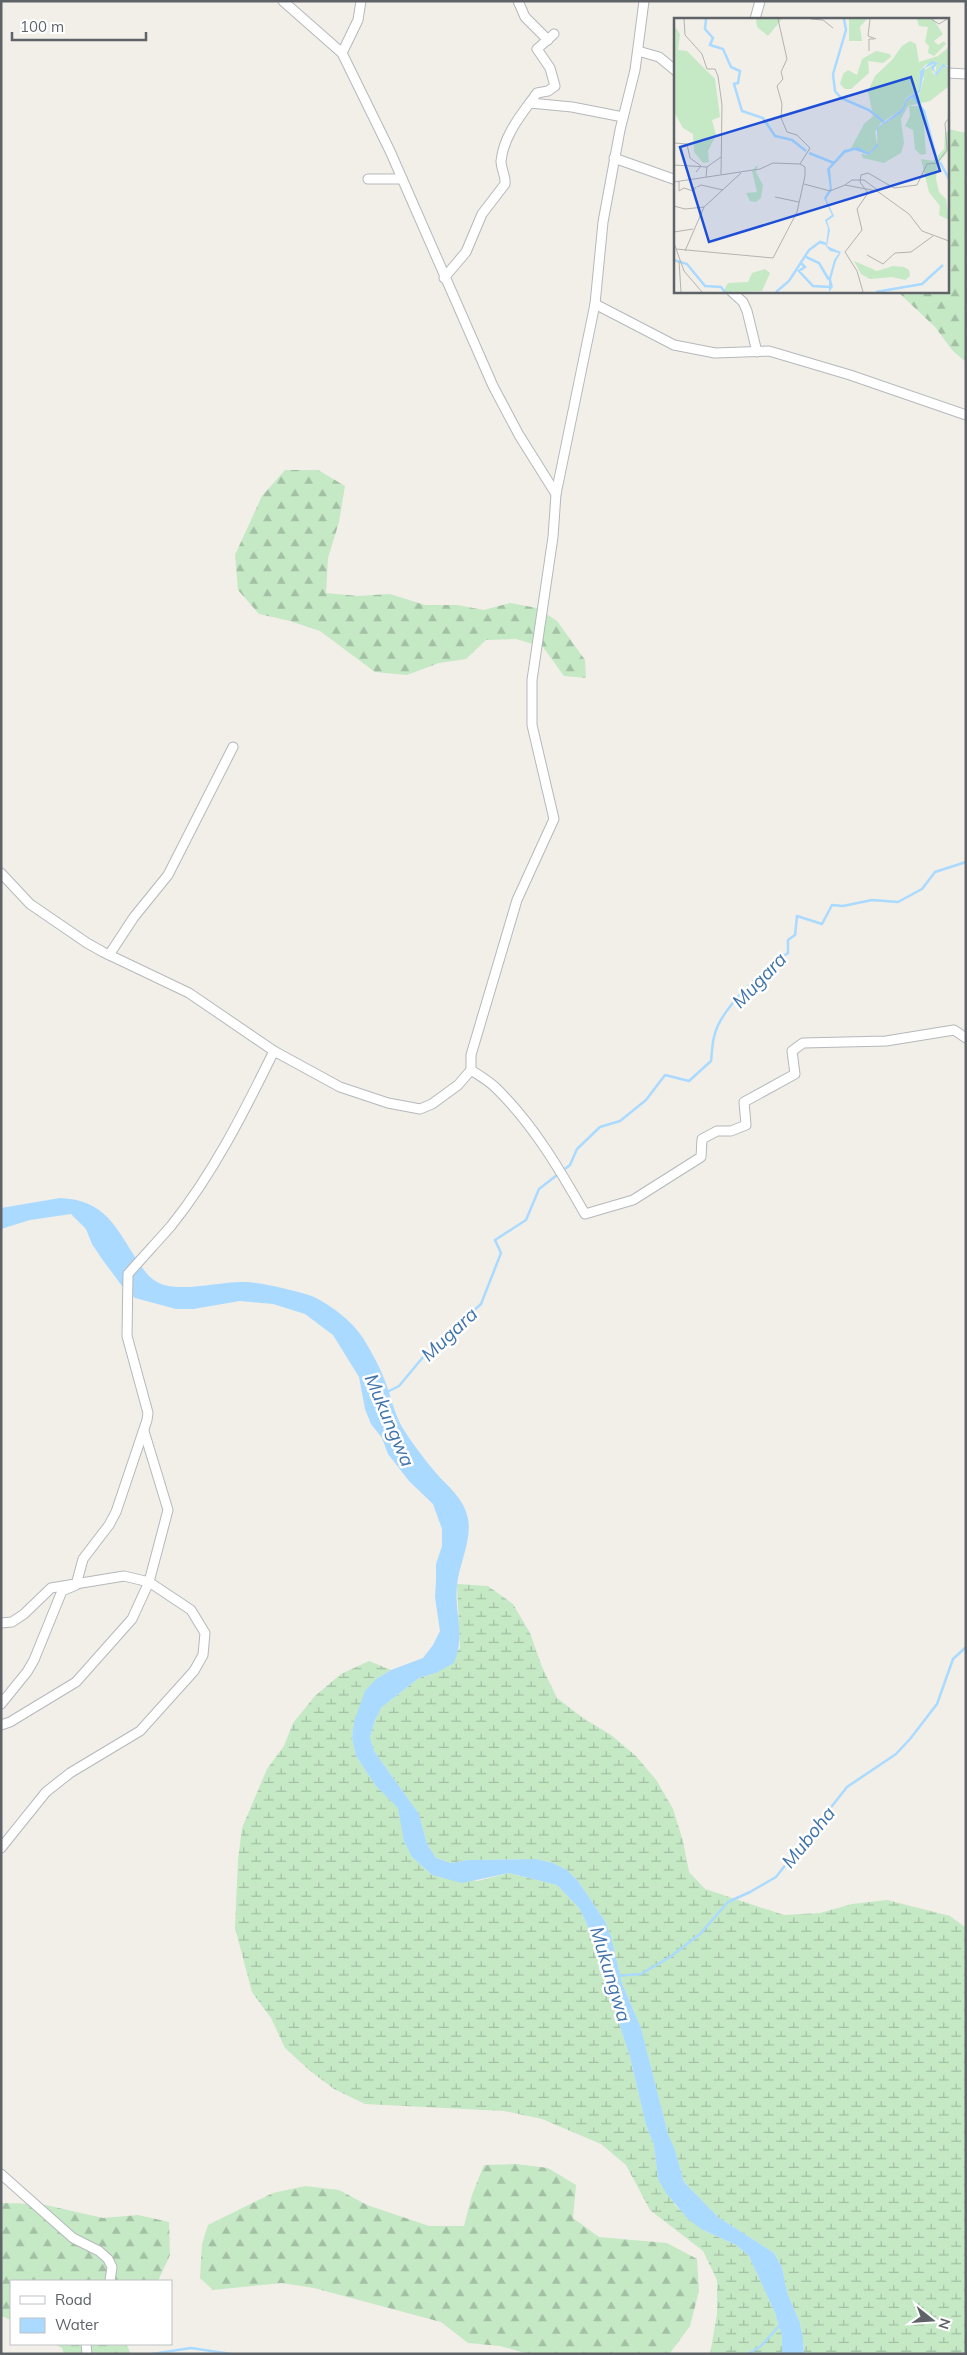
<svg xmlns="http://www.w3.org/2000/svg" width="967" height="2355" font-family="Mulish,sans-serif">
	<defs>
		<pattern id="forest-firs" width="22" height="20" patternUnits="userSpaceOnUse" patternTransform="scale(1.25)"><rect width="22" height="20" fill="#c5e8c5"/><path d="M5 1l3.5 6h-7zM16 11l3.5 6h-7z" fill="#a3c0a4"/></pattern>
		<pattern id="wetland-marsh" width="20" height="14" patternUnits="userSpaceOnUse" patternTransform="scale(1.25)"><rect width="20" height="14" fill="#c5e8c5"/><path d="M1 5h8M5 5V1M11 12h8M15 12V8" fill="none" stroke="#a3c0a4"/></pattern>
	</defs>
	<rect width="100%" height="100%" fill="#f1efe8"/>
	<g fill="url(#forest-firs)">
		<polygon points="948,129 966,133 966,362 953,351 935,327 897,291 948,291"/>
		<polygon points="285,470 318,470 345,486 339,522 328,558 326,593 358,596 390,594 425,605 457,605 484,610 510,603 537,608 557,621 585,660 586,678 564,676 543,647 516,639 486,640 466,659 439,663 407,675 375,672 320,631 290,621 259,614 238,590 235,555 262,496"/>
		<polygon points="516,2164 548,2168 576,2185 573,2218 599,2237 667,2243 697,2259 699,2291 690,2326 670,2353 529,2354 500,2346 468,2343 441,2322 314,2288 282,2283 213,2290 200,2278 202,2244 208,2225 273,2193 305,2186 339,2190 367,2205 429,2226 464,2226 472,2195 484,2165"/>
		<polygon points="1,2203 41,2204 103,2218 138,2215 169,2222 170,2255 158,2281 11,2281 11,2320 1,2316"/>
		<polygon points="55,2344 126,2344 131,2354 64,2354 62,2348"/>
	</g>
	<g fill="url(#wetland-marsh)">
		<polygon points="457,1584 488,1586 513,1604 530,1633 542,1667 557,1698 583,1718 611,1735 636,1756 657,1781 673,1809 683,1841 689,1872 705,1889 784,1915 820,1913 852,1904 887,1900 950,1916 966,1928 966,2354 804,2354 803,2338 800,2323 787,2292 782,2267 774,2253 718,2217 684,2182 675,2150 668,2135 641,2028 622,1983 611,1936 605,1921 578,1881 567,1870 553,1863 536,1859 468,1860 451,1863 436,1858 427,1844 419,1814 374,1751 370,1737 375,1720 382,1707 419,1678 436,1673 460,1648"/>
		<polygon points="369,1661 391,1670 376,1679 354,1722 352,1738 356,1756 375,1785 399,1808 404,1842 412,1857 432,1875 478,1881 509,1873 557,1885 579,1908 587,1924 630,2057 646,2125 654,2145 658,2179 676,2206 701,2229 736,2245 749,2256 775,2313 782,2336 782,2354 710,2354 717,2314 717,2280 703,2251 650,2210 626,2165 601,2144 542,2119 504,2111 365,2104 334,2089 309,2070 285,2048 271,2018 252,1992 235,1928 238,1860 242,1828 267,1769 284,1746 293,1723 315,1696 341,1674"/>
	</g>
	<path fill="#aadaff" d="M60,1198c45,2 55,28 77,62 6,9 11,17 20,22 21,12 63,-1 87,0 15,0 55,9 70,15 18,9 37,23 49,41 8,13 17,29 22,43 6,15 9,32 17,46 10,16 22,32 34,46 13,15 28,25 32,46 4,22 -9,45 -11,66 -3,30 9,47 -3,78l-18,10 -17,5 -37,29 -7,13 -5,17 4,14 45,63 8,30 9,14 15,5 17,-3 68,-1 17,4 14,7 11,11 27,40 6,15 11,47 19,45 27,106 7,16 9,32 34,35 56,36 8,14 5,25 13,31 3,15 1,16h-22v-18l-7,-23 -26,-57 -13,-11 -35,-16 -13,-10 -22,-26 -8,-14 -4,-34 -8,-20 -16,-68 -43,-133 -8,-16 -22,-23 -48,-12 -47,10 -30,-8 -20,-18 -8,-15 -6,-34 -23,-23 -19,-29 -4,-18 2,-16 11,-31 11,-12 15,-9 32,-12 10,-13 7,-14 -5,-34 1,-16v-17l6,-18v-17l-9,-25 -24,-23 -21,-27 -6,-16 -11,-14 -6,-15 -6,-32 -26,-42 -28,-21 -32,-10 -33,-3 -47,8h-17l-41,-11 -13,-12 -20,-27 -10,-15 -6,-15 -15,-15 -41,6 -29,9v-21z"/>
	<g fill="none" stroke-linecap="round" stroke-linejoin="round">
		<g stroke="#aadaff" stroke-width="2.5">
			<path d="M387,1392l12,-6 25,-30 57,-52 20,-51 -6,-13 31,-20 13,-31 31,-24 7,-16 23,-22 20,-6 26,-21 19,-25 24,6 22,-20c1,-8 1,-16 3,-24 6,-29 50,-68 74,-84v-13l7,-5 2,-19 25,8 10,-19 11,1 29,-6 26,2 24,-13 13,-17 31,-10"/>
			<polyline points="616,1976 641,1974 670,1957 700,1934 728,1902 750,1892 776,1877 847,1787 896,1754 910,1739 937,1704 953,1659 966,1647"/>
			<polyline points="152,2354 191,2348 231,2354"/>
			<polyline points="748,2354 761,2346 780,2325"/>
		</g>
		<defs>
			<g id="street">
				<polyline points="283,1 342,53 390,151 493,386 519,435 556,494"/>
				<polyline points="518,1 525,17 548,40"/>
				<polyline points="755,19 760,1"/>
				<polyline points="638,51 659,57 676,71"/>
				<polyline points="342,53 358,20 361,1"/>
				<polyline points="948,73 966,74"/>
				<polyline points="530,103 572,107 623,117"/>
				<polyline points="614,158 676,180"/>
				<polyline points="368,179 402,179"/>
				<path d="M444,278l22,-26 16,-38 23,-30c1,-8 -4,-15 -4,-23 3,-27 21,-47 36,-68l11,-2 7,-5 -5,-18 -13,-19 17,-15"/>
				<polyline points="731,291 743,302 747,311 757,352"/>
				<polyline points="595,304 674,345 715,353 769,351 850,375 966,415"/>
				<path d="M1,873l29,31 57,39 16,9 86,41 85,58 66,36 48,16 32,6 12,-5 26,-19 13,-15c9,6 18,11 25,18 37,36 64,82 89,126l48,-14 68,-43 1,-18 15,-8h14l15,-6 -2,-23 51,-28 -3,-23 11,-8 83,-2 68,-11 12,8"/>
				<polyline points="109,955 134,917 168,875 233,747"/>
				<polyline points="471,1070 471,1055 517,900 554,819 532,725 532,680 553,537 556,494 595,304 603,222 620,130 635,70 644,1"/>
				<polyline points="1,1623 12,1622 24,1614 51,1588 124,1576 149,1582 191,1610 205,1633 203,1655 194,1671 140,1731 70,1773 46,1792 1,1848"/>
				<path d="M1,1704l26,-32 7,-12 28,-69 14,-6 7,-26 26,-34 7,-13 31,-92 1,-7 -21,-77 1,-62c14,-16 29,-32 43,-48 42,-52 74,-116 103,-175"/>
				<polyline points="1,1725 10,1722 76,1682 132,1619 149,1582 168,1510 144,1431"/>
				<polyline points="1,2174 73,2238 99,2251 108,2259 112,2267 110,2281"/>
				<polyline points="86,2344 87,2354"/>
			</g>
		</defs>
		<use href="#street" stroke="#b5b8bc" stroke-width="11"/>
		<use href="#street" stroke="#fff" stroke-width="9"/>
	</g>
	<g text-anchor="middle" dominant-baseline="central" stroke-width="5" stroke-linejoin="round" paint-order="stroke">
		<g font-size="19" font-style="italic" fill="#4174aa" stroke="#fff">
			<text transform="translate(759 980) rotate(-46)">Mugara</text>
			<text transform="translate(449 1334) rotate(-43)">Mugara</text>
			<text transform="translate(390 1420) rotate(67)">Mukungwa</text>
			<text transform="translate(808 1837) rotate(-51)">Muboha</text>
			<text transform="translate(611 1974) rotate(73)">Mukungwa</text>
		</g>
	</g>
	<g transform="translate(674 18)">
		<rect width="275" height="275" fill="#f1efe8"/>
		<path d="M82,1h26l-14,17 -11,-9zM175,1h18l-7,8 2,14h-13zM243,1h16l10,15 -9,7 4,4 6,-4 2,3 -12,12 -6,-3 1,-7 -4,-4 3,-15 -9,-1zM0,7l6,9 -2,16 9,1 28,28 5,38 -8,3 4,15 -8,16 1,11 -6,1 -9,-11 -1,-18 -10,-6 -9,-16zM202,33l14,3 1,3 -8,6 -15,-2 1,12 -18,16h-6l-5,-5 3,-10 5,-4 9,5 5,-16zM235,88h10l4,6 3,42 -5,1 -6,-6 -2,-19 -8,-4 5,-10zM271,114h4v18l-12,15 -1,14 3,13 7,7 3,21 -10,-5 1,-9 -11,-14 -8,-33 12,2 11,-12zM84,146l-2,8 7,13 -2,13 -5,4 -6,-1 -4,-8 11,-1 -5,-21zM180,243l23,10 16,-5 11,1 5,3 1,6 -5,4 -13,-3 -22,2 -9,-5zM91,251l5,4 -8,18 -39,1 5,-9 20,-1 4,-9z" fill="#c5e8c5"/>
		<path d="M236,23l6,3 3,18 19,-6 11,-9v18l-8,1 -6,8 2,-12 -12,3 -5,6 -1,19 -13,8 -4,11 -22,15 -5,8 2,13 -9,9 -13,-6 -5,2 14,-26 9,-8 -5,-25 7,-15 17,-16 10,-14zM261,45l-3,9 4,4 7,-9 6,1v18l-19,15 -22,5 -7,13 3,24 -3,10 -17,10 -21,-5 -2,-4 8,1 8,-8 1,-19 25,-16 4,-11 12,-7 5,-15 -2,-7z" fill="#c5e8c5"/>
		<path d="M258,43l6,2 -4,5 1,6 8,-10 6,4 -6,-1 -7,9 -5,-9 4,-4 -10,5 -5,24 -13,9 -4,11 -25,16v18l-9,9 -14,-5 -10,3 -15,16 2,21 -6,9 8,17 -7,5 3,9 -3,16 14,6 -5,9 -5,18 2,8 -4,5v-14l5,-18 5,-7 -9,-2 -4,-5 2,-18 -3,-8 7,-5 -8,-17 6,-10 -3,-19 17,-19 14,-3 11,6 9,-10 -1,-15 25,-19 4,-10 13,-9 1,-19z" fill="#aadaff"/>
		<path fill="none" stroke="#aadaff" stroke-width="2.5" d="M32,1l-1,10 8,9 -3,7 13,4 8,18 9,4 -2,12 -4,1 8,27 21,7 12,18 17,4 14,11M170,1l2,11 -13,44 2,17 6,7 28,12 15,12M239,78l11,15 13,49M135,135l25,10M266,144l9,17M132,239l13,6 10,17M0,242l13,4 18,22 16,1 4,5M126,244l5,5 -6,4 14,15 17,1M102,274l13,-11 20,-31 11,-8 6,2M202,274l46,-8 21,-19"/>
		<path fill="none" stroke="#b3b3b1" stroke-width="1" d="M10,1l1,16 17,19 5,15h8l3,7 4,29 -1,69M137,1l12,1 10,8M196,1l-2,17 8,3M257,1l8,5 8,-5M195,33v-12h5M0,125l13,1 3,14 11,8 -5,6M0,147l33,2M32,159l1,-10 14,-10M5,163v10l5,-3 9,3 3,-4M0,164l86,-13 13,-6 27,1M130,166l26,7 15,-6 32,6 32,23 13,17 27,10M171,167l7,-5h12l15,11M23,169l4,-2 22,5M101,179l24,5M0,188l11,3 19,-2M0,214l19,-3M0,225l10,28 18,21M2,231l97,9 24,-46 8,-36v-9l-5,-3 10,-16 -13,-13 -10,-3 -6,-14 1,-14 -5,-18 6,-7 -2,-7 6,-13 -9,-40M11,233l19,-44 37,-34M193,237l16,9 12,-11 16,-1 22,-16M5,243l2,31M189,274l-6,-21 -12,-19 17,-22 -5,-21 11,-16 -8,-11 1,-7 7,-2 26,15 23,-3 10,-21 10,-1 10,-13 -2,-27 4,-5"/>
		<path fill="#1d4ed8" fill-opacity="0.15" stroke="#1d4ed8" stroke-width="2.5" d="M237,59l29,94 -231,71 -29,-95z"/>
		<rect width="275" height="275" fill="none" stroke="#5f6368" stroke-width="2.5"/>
	</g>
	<rect width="967" height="2355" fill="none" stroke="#5f6368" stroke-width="5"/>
	<rect x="10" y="2280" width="162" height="65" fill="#ffffff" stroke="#bfc1c3"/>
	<rect x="20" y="2296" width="25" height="8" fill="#ffffff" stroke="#bfc1c3"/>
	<text x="55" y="2305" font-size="15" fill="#5f6368">Road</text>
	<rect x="20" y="2318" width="25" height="15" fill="#aadaff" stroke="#bfc1c3"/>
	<text x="55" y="2330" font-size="15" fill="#5f6368">Water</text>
	<g transform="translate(932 2320) rotate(107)" stroke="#ffffff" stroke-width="4" paint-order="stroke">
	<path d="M0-4L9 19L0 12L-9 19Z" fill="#5f6368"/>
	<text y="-8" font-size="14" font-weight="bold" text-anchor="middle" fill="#5f6368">N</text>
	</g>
	<path d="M12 32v8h134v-8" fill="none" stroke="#5f6368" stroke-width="2.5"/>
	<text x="20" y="32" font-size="15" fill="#5f6368" stroke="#ffffff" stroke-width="4" paint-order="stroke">100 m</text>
</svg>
